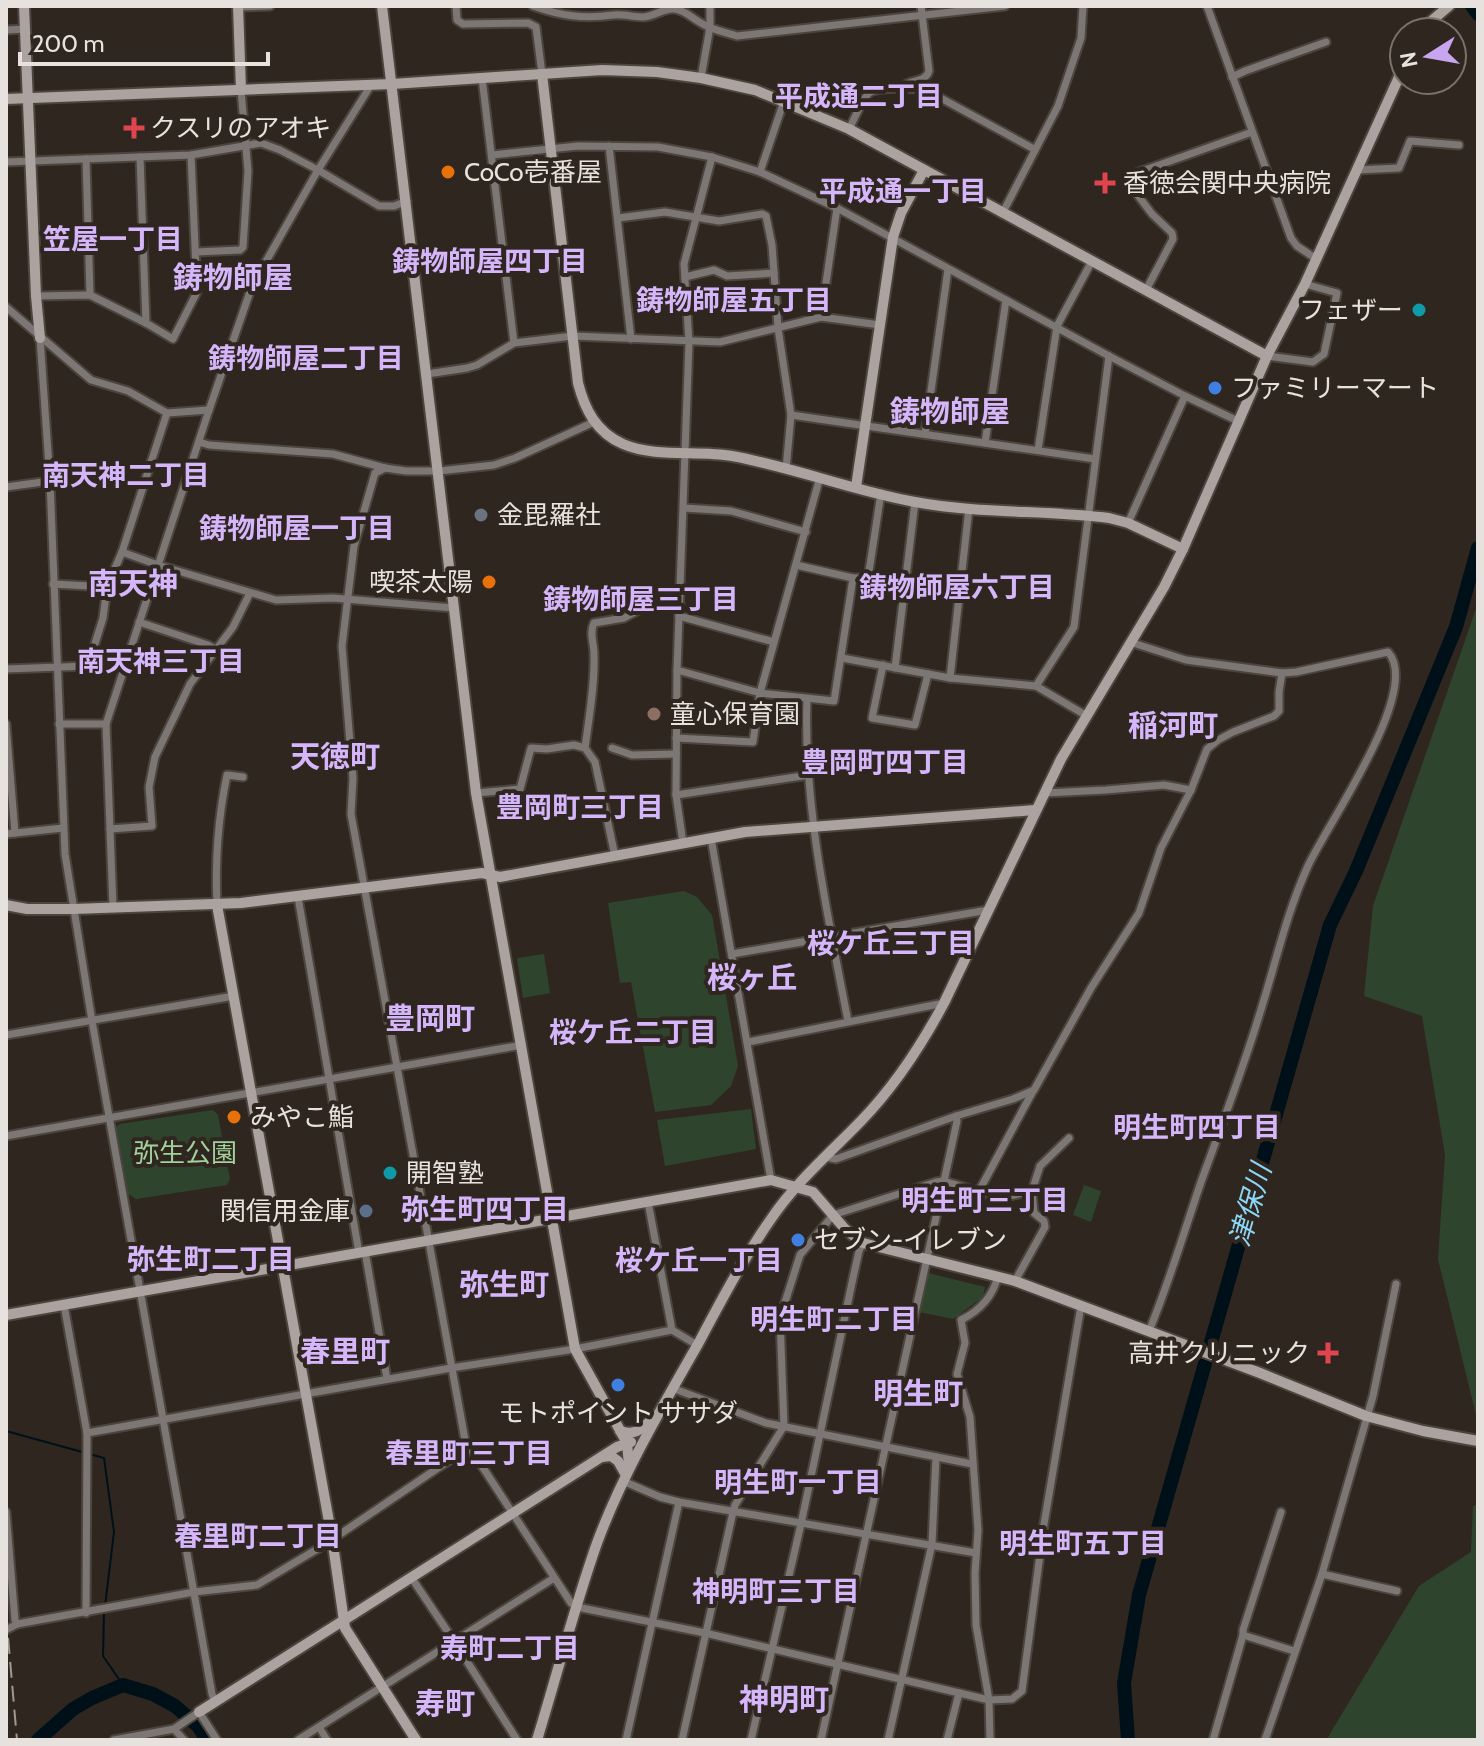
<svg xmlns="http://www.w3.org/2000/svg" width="1484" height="1746" font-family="Cabin,'Noto Sans JP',sans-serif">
	<rect width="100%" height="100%" fill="#2f271f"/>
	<g fill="#2f442d">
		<polygon points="1478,603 1478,1419 1477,1419 1438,1259 1445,1155 1422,1016 1364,996 1373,906"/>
		<polygon points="684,891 697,897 712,915 738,1066 731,1086 711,1105 655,1112 631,982 620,983 608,903"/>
		<polygon points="544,954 550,993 523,998 517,958"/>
		<polygon points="751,1109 756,1149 665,1166 657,1120"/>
		<polygon points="213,1110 218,1115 230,1179 227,1185 136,1199 128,1194 115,1128 120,1124"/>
		<polygon points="1084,1185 1101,1191 1091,1222 1073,1215"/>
		<polygon points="928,1273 985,1287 983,1297 953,1319 919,1312"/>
		<polygon points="1478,1504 1478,1740 1332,1740 1328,1737 1419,1586 1471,1552 1473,1506"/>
	</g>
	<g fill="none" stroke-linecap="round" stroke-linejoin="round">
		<g stroke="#001019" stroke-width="2">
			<polyline points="6,1431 104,1458 114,1532 105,1606"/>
			<polyline points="104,1613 103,1656 123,1685"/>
		</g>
		<g stroke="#001019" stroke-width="14">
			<polyline points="1472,6 1478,14"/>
			<polyline points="38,1740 73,1709 92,1698 123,1685 153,1694 175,1706 198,1726 207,1740"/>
			<polyline points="1128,1740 1124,1683 1139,1595 1330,925 1356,871 1456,627 1478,548"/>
		</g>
		<defs>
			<g id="street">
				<polyline points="456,6 457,20 463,24 528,23 536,27 542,74"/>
				<path d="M533,6c28,10 51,13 80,9 10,-1 21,2 31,2 11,-1 20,-9 30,-8 11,1 18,9 27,14 11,7 24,9 36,13l268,-30"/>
				<polyline points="1207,6 1291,238 1297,246 1315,258"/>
				<polyline points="238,7 270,6"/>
				<polyline points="6,30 26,29"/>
				<polyline points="1232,77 1245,71 1326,42"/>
				<polyline points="482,78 514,343"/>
				<polyline points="701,78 710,27 710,6"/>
				<path d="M905,89v-4c8,-6 20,-2 24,-14l-8,-65"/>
				<path d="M849,129c5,-9 12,-27 19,-35 7,-8 47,-6 58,-4l108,59"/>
				<polyline points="609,146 631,339"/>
				<polyline points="492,155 578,146 658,147 712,157 760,172 837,208 1109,356 1185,396 1240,422"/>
				<polyline points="140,157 146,323"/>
				<polyline points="86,159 90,295"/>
				<polyline points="6,162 191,155 261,143 280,150 318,170 379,206 394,206 407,201"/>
				<polyline points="1357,170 1399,168 1410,141 1459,145"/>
				<polyline points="760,172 784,101"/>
				<polyline points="1002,214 1058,106 1081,38 1083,6"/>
				<polyline points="618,218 665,212 719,221 762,214 766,216 772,245 778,328 791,415 786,469"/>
				<polyline points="196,252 240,250 243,247 248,171 241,90"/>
				<polyline points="685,277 714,270 727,276 774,273"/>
				<polyline points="1146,290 1173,239 1172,233 1152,214 1127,181 1128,176 1252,132"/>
				<polyline points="36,296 90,295 146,323 173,339 197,292 191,155"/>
				<polyline points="6,307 91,380 128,391 167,413 209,410"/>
				<polyline points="821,317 837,208"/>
				<polyline points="40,338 50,481 65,854 92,1021 212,1694 215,1702"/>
				<polyline points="1267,356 1313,362 1324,354 1337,293 1305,284"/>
				<polyline points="427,374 467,368 477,365 514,343 573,336 720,342 821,317 880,325"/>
				<polyline points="791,415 1095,459"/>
				<polyline points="925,434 948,269"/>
				<polyline points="199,442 209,445 333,454 385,468 406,471 439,471 494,465 515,458 594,422"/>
				<polyline points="985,443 1006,300"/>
				<polyline points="1038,450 1057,326 1092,261"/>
				<polyline points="385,468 375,473 354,546 342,646 353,778 351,814 465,1440 571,1603 577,1607 705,1633 989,1700 1012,1699 1022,1691 1044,1524 1081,1306"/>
				<polyline points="6,487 50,481"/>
				<polyline points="684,508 731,511 806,532"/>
				<polyline points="1128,523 1185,396"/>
				<polyline points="122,552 158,565 276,600 333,598 454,608"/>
				<polyline points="853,578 868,578 881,493"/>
				<polyline points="53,584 107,587 122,552 167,413"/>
				<polyline points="679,616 774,642"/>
				<polyline points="139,622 208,645 215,649"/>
				<path d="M1130,642l56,18 96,13 14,-1 92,-20c35,38 -62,174 -80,214 -22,48 -33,100 -49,150 -17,56 -38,111 -58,166 -17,50 -32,101 -52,149"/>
				<polyline points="842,658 950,678 1036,686 1087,716"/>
				<polyline points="883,665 872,718 915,725 928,674"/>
				<polyline points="895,668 915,502"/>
				<polyline points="6,669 88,666 103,618 107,587"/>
				<polyline points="677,670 760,693 834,701 853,578 796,565"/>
				<polyline points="950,678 969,508"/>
				<polyline points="1036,686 1074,627 1109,356"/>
				<path d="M807,699c-4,105 21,219 41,322"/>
				<polyline points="6,724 15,833"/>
				<polyline points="59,724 106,724"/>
				<polyline points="676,738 753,742 760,693 820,477"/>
				<path d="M585,748c4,-31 10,-63 9,-94 0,-11 -5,-21 0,-31l30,-5 22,-12 11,-3 23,1"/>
				<polyline points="612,748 632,755 676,754"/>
				<polyline points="476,793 520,789 531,748 547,749 574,745 585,748 595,762 615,856"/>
				<polyline points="1045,793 1106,790 1164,785 1191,790"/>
				<polyline points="676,795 809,775"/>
				<polyline points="110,829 152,826 149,787 155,757 190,684 233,627 250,593"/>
				<polyline points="6,834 63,828"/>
				<polyline points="711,838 771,1180"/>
				<polyline points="683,843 676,795 677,670 689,342 684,264 712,157"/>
				<polyline points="298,897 359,1253"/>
				<path d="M217,905c-2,-43 1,-87 10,-130l16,2"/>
				<polyline points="113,907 106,724 209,410 252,286 318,170 371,85"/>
				<polyline points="732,954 988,910"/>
				<polyline points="6,1035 234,996"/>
				<polyline points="748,1042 944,1003"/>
				<polyline points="6,1136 522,1045"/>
				<polyline points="825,1157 836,1159 956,1116 1013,1099 1034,1090 1091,988 1139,913 1161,848 1191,790 1207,749 1218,740 1233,732 1274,716 1279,711 1279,692 1282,673"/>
				<polyline points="979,1191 1033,1091"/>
				<polyline points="648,1202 672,1330"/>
				<polyline points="365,1251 387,1379"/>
				<polyline points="1015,1281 1045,1227 1044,1221 1034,1213 1032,1191 1040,1166 1069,1138"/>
				<polyline points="64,1305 87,1433 86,1613"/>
				<polyline points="672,1388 766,1423 972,1464"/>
				<polyline points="87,1433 451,1368 575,1349 672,1330 697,1345"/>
				<polyline points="623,1481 660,1497 679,1502 976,1553"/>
				<polyline points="6,1512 15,1620 17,1624"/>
				<polyline points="1322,1574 1397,1591"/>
				<polyline points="411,1577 454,1641 517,1740"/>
				<polyline points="6,1630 17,1624 194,1592 257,1585 324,1545 469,1447"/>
				<polyline points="1243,1635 1294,1651"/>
				<polyline points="319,1727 327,1740"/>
				<polyline points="174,1729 184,1740"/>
				<polyline points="114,1740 174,1729 199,1712 217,1740"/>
				<polyline points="298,1740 554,1578"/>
				<polyline points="626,1740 679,1502"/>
				<polyline points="682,1740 733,1512 735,1505 784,1426 780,1318 800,1255 833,1215 936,1182 944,1181 1000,1198 1032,1191"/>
				<polyline points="751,1740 801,1524 853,1278 859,1251 863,1243"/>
				<polyline points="821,1740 944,1181 957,1121 956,1116"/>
				<polyline points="888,1740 932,1544 936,1457"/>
				<polyline points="947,1740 959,1693"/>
				<path d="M990,1740l-1,-40 -13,-75 -1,-52 3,-43 -8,-113 -13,-43 8,-31 -4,-23c18,-9 32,-24 37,-44"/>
				<polyline points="1213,1740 1243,1635 1243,1630 1281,1512"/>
				<polyline points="1265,1740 1322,1574 1373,1396 1396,1284"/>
			</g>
			<g id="secondary">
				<polyline points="24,6 36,296 40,338"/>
				<polyline points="238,6 241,90"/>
				<polyline points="382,6 476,793 575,1349 627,1443 629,1465"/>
				<polyline points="1423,32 1429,23 1449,6"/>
				<path d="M542,74l36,309c7,27 18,49 45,61 32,14 75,6 109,12 61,11 122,35 183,46 64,12 130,8 194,16l19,5 55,26"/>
				<polyline points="6,99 392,84 602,70 657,72 701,78 755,90 849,129 1267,356"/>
				<polyline points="856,487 893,237 901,213 924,170"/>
				<polyline points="6,905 27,909 73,909 241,903 482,873 500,877 745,832 1035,810"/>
				<polyline points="217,905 332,1538 345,1628 416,1740"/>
				<polyline points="6,1315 771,1180 813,1192 845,1229 863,1243 1015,1281 1260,1373 1366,1416 1423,1431 1478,1441"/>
				<path d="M620,1431c13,5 21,-1 30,-10"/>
				<polyline points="602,1457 611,1456 618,1461 626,1475"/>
				<polyline points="199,1712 617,1447 631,1442"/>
				<path d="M537,1740c20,-65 37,-132 60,-197 26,-70 64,-134 101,-199 23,-43 45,-85 73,-125 25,-37 59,-66 90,-98 34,-35 60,-75 83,-118l117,-244 103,-172 19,-38 84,-193 38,-72 99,-218"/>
			</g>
		</defs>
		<use href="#street" stroke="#4c453d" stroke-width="11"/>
		<use href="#secondary" stroke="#4c453d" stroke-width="14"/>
		<use href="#street" stroke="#7c7674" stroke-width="7"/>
		<use href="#secondary" stroke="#aca29f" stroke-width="10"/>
		<polyline stroke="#9f9993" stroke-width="2" stroke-dasharray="16 8" stroke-linecap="butt" points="6,1614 17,1740"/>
	</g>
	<g fill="#e0444e" stroke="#2f271f" stroke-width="3">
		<path d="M130 116h8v8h8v8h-8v8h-8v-8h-8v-8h8z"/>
		<path d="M1101 171h8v8h8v8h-8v8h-8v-8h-8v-8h8z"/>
		<path d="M1324 1341h8v8h8v8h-8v8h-8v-8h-8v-8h8z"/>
	</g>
	<g fill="#e8710a" stroke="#2f271f" stroke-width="3">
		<circle cx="448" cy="172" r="8"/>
		<circle cx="489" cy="582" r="8"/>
		<circle cx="234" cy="1117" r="8"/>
	</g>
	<g fill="#0f9aa8" stroke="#2f271f" stroke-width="3">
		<circle cx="1419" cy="310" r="8"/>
		<circle cx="390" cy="1173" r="8"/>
	</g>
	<g fill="#3f7fe0" stroke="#2f271f" stroke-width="3">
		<circle cx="1215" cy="388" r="8"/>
		<circle cx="798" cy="1240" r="8"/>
		<circle cx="618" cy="1385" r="8"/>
	</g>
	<circle fill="#6b7280" stroke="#2f271f" stroke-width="3" cx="481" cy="515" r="8"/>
	<circle fill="#8d6e63" stroke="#2f271f" stroke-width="3" cx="654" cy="714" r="8"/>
	<circle fill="#5c6f8a" stroke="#2f271f" stroke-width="3" cx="366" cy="1211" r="8"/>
	<g text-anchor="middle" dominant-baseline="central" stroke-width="8" stroke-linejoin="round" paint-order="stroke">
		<g font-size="26" fill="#e7e2dd" stroke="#2f271f" text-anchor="start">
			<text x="150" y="128">クスリのアオキ</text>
			<text x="464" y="172">CoCo壱番屋</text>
			<text x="1123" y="183">香徳会関中央病院</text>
			<text x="1403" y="310" text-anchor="end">フェザー</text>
			<text x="1231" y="388">ファミリーマート</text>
			<text x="497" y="515">金毘羅社</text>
			<text x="473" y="582" text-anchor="end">喫茶太陽</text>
			<text x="670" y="714">童心保育園</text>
			<text x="250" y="1117">みやこ鮨</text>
			<text x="406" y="1173">開智塾</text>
			<text x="350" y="1211" text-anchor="end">関信用金庫</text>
			<text x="814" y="1240">セブン-イレブン</text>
			<text x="1310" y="1353" text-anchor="end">高井クリニック</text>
			<text x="618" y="1413" text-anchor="middle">モトポイント ササダ</text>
		</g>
		<g font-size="26" fill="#a0d09c" stroke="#2f271f">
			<text x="185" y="1153">弥生公園</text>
		</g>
		<g font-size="28" font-weight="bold" fill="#d5b6fb" stroke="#2f271f">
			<text x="859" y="96">平成通二丁目</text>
			<text x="903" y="191">平成通一丁目</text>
			<text x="113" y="239">笠屋一丁目</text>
			<text x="490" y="261">鋳物師屋四丁目</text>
			<text x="734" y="300">鋳物師屋五丁目</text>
			<text x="306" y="358">鋳物師屋二丁目</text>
			<text x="126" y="475">南天神二丁目</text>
			<text x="297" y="528">鋳物師屋一丁目</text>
			<text x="957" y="587">鋳物師屋六丁目</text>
			<text x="641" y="599">鋳物師屋三丁目</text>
			<text x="161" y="661">南天神三丁目</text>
			<text x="885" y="762">豊岡町四丁目</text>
			<text x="580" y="807">豊岡町三丁目</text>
			<text x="891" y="943">桜ケ丘三丁目</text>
			<text x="633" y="1032">桜ケ丘二丁目</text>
			<text x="1197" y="1127">明生町四丁目</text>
			<text x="985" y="1200">明生町三丁目</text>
			<text x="485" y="1209">弥生町四丁目</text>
			<text x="211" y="1259">弥生町二丁目</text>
			<text x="699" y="1260">桜ケ丘一丁目</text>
			<text x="834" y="1319">明生町二丁目</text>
			<text x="469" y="1453">春里町三丁目</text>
			<text x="798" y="1482">明生町一丁目</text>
			<text x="258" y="1536">春里町二丁目</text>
			<text x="1083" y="1543">明生町五丁目</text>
			<text x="776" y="1591">神明町三丁目</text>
			<text x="510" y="1648">寿町二丁目</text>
		</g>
		<g font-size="28" font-style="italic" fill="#8cd7f9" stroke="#2f271f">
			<text transform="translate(1250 1205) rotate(-74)">津保川</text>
		</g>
		<g font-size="30" font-weight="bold" fill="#d5b6fb" stroke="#2f271f">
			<text x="233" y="277">鋳物師屋</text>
			<text x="950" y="411">鋳物師屋</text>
			<text x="133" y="583">南天神</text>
			<text x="1173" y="725">稲河町</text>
			<text x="335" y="756">天徳町</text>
			<text x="752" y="977">桜ヶ丘</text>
			<text x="430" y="1018">豊岡町</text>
			<text x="504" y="1284">弥生町</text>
			<text x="345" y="1351">春里町</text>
			<text x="918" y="1393">明生町</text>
			<text x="784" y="1699">神明町</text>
			<text x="445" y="1703">寿町</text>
		</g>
	</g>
	<rect width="1484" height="1746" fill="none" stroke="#e7e2dd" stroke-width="16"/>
	<g transform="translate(1428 56) rotate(259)"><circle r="38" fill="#2f271f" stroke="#79726b" stroke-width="2"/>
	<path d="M0-6L14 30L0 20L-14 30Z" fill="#c7a6ef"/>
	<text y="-12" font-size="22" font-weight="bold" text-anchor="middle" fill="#e7e2dd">N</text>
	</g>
	<path d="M20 52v12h248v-12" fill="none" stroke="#e7e2dd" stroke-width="4"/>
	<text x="32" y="52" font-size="24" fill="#e7e2dd" stroke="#2f271f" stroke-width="6" paint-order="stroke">200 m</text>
</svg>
